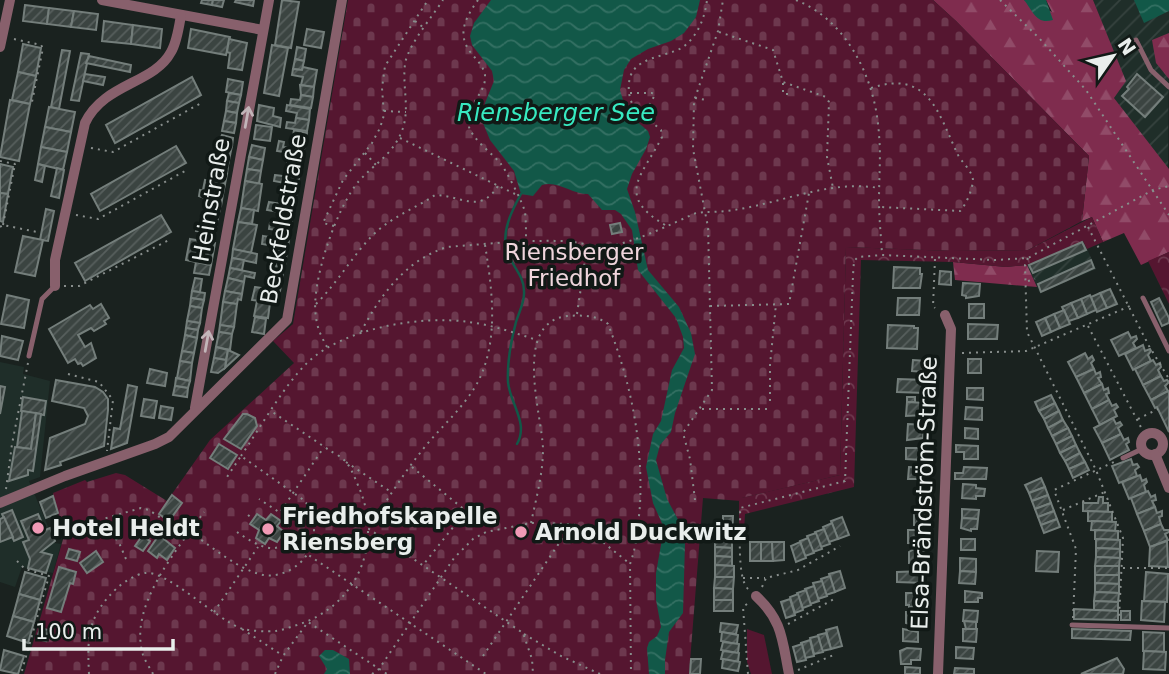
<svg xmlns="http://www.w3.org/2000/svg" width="1169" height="674" font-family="'DejaVu Sans',sans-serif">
	<defs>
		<pattern id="industrial-furrows" width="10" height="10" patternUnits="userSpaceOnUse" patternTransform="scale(1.75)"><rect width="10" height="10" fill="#1f2e29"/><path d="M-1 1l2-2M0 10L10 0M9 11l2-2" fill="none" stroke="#35423e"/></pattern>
		<pattern id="forest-firs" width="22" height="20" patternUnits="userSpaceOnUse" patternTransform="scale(1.75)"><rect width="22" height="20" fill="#7f2c4e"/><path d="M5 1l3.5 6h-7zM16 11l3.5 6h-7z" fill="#914b68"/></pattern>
		<pattern id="cemetery-stones" width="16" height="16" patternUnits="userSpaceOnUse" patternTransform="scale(1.75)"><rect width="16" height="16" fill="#551630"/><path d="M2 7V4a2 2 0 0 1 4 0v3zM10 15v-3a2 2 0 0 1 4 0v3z" fill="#6d384e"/></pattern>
		<pattern id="park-crowns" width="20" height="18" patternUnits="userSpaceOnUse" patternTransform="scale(1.75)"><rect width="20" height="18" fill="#551630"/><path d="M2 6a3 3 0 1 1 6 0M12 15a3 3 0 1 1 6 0" fill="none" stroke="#6d384e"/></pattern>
		<pattern id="water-waves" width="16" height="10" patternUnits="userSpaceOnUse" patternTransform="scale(1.75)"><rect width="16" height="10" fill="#125848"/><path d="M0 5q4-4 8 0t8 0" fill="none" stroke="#347063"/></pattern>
		<pattern id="building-hatch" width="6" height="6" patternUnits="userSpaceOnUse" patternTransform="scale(1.75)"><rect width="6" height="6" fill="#3b4441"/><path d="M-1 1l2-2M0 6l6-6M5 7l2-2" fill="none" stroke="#575f5d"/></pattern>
	</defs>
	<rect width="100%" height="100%" fill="#1a221f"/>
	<polygon fill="#1f2e29" points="0,362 24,367 23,374 50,381 40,477 29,481 55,543 61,544 53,573 22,567 15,587 0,582"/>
	<g fill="url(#industrial-furrows)">
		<polygon points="1093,0 1169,0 1168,170 1114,98 1125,81"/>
		<polygon points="1083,240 1096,269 1040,293 1027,265"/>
	</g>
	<polygon fill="#551630" points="747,629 764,635 772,674 751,674 747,662"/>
	<g fill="url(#forest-firs)">
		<polygon points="933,0 1024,0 1052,12 1046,0 1093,0 1126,81 1114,98 1169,169 1169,252 1141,265 1124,233 1103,242 1092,217 1082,221 1089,156 956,21"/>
		<polygon points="1169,33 1169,79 1156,63 1152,40"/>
		<polygon points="953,262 1006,267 1027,265 1037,287 955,280"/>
	</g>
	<polygon fill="url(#cemetery-stones)" points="348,0 933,0 956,21 1089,156 1082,221 1028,250 951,251 846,247 840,475 742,498 741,501 703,498 689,674 24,674 64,536 53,493 85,480 87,482 116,473 125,475 167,501 210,440 294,363 273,341 293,324"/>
	<g fill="url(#park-crowns)">
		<polygon points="1092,217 1103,242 1087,249 1083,241 1027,265 1006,267 953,262 861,260 854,487 745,514 744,531 739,531 739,501 741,498 840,475 846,247 951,251 1028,250"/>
		<polygon points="1169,252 1169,304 1148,261"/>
	</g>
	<g fill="url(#water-waves)">
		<path d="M491,0h209l-4,17 -12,16 -13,8 -23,8 -17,10 -7,11 -4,20 7,23 21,18 2,6 -4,12 -14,25 -5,15 8,23 13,58 31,37 12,26 4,21 -20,59 -4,19 -11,13 -4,15 11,39 15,28 3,17 -2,69 -14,19 -4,28v14h-16l-2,-26 2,-6 8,-6 4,-9 -5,-27v-27l8,-45 -11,-25 -7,-36 7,-33 8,-13 11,-51 12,-22 -1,-11 -7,-19 -38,-48 -6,-40 -11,-16 -6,-4h-13l-14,-16c-16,0 -31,-14 -46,-9l-9,11 -12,-2 -7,-23 -24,-31 -7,-17 2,-20 9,-22 -2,-10 -20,-26 -2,-9 4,-13z"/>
		<path d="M1024,0h22l7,20c-17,5 -20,-9 -29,-20z"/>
		<polygon points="1134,0 1169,0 1169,11 1144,23"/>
		<polygon points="325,650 333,650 349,659 350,674 324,674 327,669 319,656"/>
	</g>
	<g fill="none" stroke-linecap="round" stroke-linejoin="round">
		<path stroke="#125848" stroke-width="2.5" d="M517,444c12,-21 -7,-40 -9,-62 -1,-20 3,-41 8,-60 3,-10 9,-20 8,-31 0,-16 -13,-26 -17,-40 -6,-19 5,-41 14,-57"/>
	</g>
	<g fill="url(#building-hatch)" stroke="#747e7b" stroke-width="2">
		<polygon points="202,0 213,0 212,5 201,3"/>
		<polygon points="213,0 224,0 222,7 212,5"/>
		<polygon points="236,0 254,0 253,6 235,2"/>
		<polygon points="282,0 299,2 291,48 275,45"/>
		<polygon points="25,5 49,8 47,24 23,21"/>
		<polygon points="49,8 74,11 71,27 47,24"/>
		<polygon points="74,11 98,14 96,30 71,27"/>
		<polygon points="104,21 133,25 131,44 102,41"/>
		<polygon points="133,25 162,29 160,48 131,44"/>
		<polygon points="191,29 230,37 226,55 188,48"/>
		<polygon points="307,29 324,32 321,48 304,45"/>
		<polygon points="229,39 247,43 242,70 228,68 230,53 227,52"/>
		<polygon points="23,44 41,48 36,76 18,72"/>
		<polygon points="272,45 288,48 279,96 264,93"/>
		<polygon points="297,47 306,49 304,61 295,59"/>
		<polygon points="62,50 70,51 59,109 51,107"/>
		<polygon points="81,53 89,54 79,101 71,100"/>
		<polygon points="89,56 131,65 130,72 86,63"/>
		<polygon points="295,59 304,61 302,70 293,69"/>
		<polygon points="303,67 317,70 314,87 301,85 303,77 292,75 293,69 302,70"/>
		<polygon points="18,72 36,76 30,104 12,100"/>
		<polygon points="85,74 105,77 103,85 83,81"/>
		<polygon points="1137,74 1163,97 1145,117 1122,96 1129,89 1127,87"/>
		<polygon points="192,77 201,95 115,143 106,125"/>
		<polygon points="228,79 243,82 241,95 226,92"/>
		<polygon points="300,85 314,87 313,97 301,95"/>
		<polygon points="229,93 241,95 239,103 227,101"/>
		<polygon points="301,95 313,97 311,108 290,105 291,99 300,100"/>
		<polygon points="10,100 30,104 19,161 0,157"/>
		<polygon points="227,101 239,103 237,113 226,111"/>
		<polygon points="259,105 274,108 273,116 281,118 280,127 257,121"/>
		<polygon points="287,105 310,109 309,120 296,118 297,113 286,111"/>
		<polygon points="49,107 75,112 71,132 45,127"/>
		<polygon points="226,111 237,113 236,123 224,121"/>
		<polygon points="296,118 309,120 307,131 286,128 287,122 295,123"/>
		<polygon points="224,121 236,123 234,133 222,131"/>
		<polygon points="256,125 272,127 270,141 254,139"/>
		<polygon points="45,127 71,132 67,152 41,147"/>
		<polygon points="294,130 307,133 305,144 292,142"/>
		<polygon points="222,135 233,138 232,146 218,144"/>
		<polygon points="279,141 284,142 283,147 291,148 292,142 305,144 303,155 277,151"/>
		<polygon points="218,144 232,146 230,155 218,153"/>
		<polygon points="252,145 265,148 263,160 249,157"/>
		<polygon points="176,146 186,163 100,211 91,194"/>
		<polygon points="41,147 67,152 63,170 38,164"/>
		<polygon points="289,152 303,155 301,166 287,164"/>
		<polygon points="218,153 230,155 228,165 215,163"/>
		<polygon points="249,157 263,160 261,171 247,169"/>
		<polygon points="215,163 228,165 227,174 215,172"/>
		<polygon points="0,164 13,167 8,194 0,193"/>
		<polygon points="38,164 45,166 42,182 35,180"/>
		<polygon points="287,164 301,166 299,177 285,175"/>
		<polygon points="57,168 64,170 59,198 51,196"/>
		<polygon points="247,169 261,171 259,184 245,181"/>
		<polygon points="215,172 227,174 225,184 214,182"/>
		<polygon points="275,175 299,178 297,191 284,190 285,183 274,181"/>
		<polygon points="205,180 225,184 223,194 203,190"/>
		<polygon points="245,181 262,184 258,211 241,208"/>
		<polygon points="200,190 223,194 221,206 204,203 205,198 199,196"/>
		<polygon points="284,190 297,191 294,206 282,204"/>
		<polygon points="0,193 8,194 3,222 0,221"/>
		<polygon points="269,202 282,204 280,212 267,210"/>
		<polygon points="208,206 220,208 218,218 206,216"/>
		<polygon points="241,208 254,210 252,224 238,222"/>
		<polygon points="46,209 54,211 48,241 40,240"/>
		<polygon points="280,212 293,214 291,226 278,224"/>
		<polygon points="161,215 171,232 85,281 75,263"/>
		<polygon points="206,216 218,218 216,228 204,226"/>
		<polygon points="238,222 257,225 251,253 233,249"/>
		<polygon points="270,223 291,226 289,239 276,237 277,230 269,229"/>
		<polygon points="620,223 622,232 612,234 610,225"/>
		<polygon points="197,225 216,228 214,239 200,237 201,232 196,231"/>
		<polygon points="23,236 43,240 35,276 15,272"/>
		<polygon points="263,236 289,240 287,252 274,250 274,246 262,244"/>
		<polygon points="190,239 215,243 211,265 186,260"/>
		<polygon points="1082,242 1086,250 1033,273 1029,265"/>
		<polygon points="233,249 257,254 256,263 232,258"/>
		<polygon points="274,250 287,252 285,265 272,263"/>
		<polygon points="232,258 244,260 242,270 230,268"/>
		<polygon points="1091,260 1094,268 1041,292 1038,284"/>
		<polygon points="196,262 211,265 209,275 194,273"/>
		<polygon points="271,265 284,267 282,279 269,277"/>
		<polygon points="894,267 920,268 920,274 922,274 920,288 893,288"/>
		<polygon points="230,268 255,273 254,278 245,276 244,282 228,278"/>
		<polygon points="940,271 951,272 951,285 939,284"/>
		<polygon points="269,277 282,279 280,291 267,289"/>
		<polygon points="195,278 202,279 200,292 192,291"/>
		<polygon points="228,278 244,282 242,294 225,291"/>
		<polygon points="963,283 980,284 979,296 966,298 966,296 962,295"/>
		<polygon points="255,287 269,289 266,302 252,300"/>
		<polygon points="1110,289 1117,304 1107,308 1100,293"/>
		<polygon points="192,291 205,293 204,300 191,298"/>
		<polygon points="225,291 242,294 241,300 238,299 237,304 223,302"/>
		<polygon points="1100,293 1107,308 1097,312 1091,297"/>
		<polygon points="7,295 29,300 24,328 1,324"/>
		<polygon points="1090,295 1096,310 1087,314 1081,299"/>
		<polygon points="191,298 204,300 202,308 190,306"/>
		<polygon points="898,298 920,298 919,315 897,315"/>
		<polygon points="1159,298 1169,318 1169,323 1162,326 1151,302"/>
		<polygon points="1081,299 1087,314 1078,318 1071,303"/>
		<polygon points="257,301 270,303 268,318 254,316"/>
		<polygon points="223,302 237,304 234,327 220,325"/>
		<polygon points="1071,303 1078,318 1069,321 1062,307"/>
		<polygon points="101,304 109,318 104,321 106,324 94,331 91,328 78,335 85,347 91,343 96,358 83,366 81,363 78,364 75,359 68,363 49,329 90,305 93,309"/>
		<rect x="969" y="304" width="15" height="14"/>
		<polygon points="190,306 202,308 200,323 187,321"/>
		<polygon points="1064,310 1070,324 1060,328 1054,314"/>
		<polygon points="1054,314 1060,328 1051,332 1045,318"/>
		<polygon points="255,317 266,319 264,334 252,332"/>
		<polygon points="1045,318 1051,332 1042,336 1036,322"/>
		<polygon points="187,321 200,323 198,330 186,328"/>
		<polygon points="968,324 998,325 997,339 968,339"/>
		<polygon points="220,325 234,327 232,334 219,332"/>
		<polygon points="888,325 914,326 914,328 918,328 917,349 887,348"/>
		<polygon points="186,328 198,330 197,338 185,335"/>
		<polygon points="219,332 232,334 230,350 216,347"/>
		<polygon points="1128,332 1131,338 1136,336 1137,339 1133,343 1136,348 1119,356 1111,340"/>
		<polygon points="185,335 197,338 194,353 182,351"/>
		<polygon points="2,336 23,341 18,360 0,356"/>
		<polygon points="1143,345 1145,351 1150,349 1151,351 1148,355 1151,361 1133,370 1125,354"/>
		<polygon points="216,347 228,350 226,360 214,358"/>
		<polygon points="228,350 239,355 225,368"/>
		<polygon points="182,351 194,353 192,363 180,361"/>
		<polygon points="1085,353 1088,359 1092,356 1094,360 1091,363 1094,369 1076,377 1068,362"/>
		<polygon points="214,358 226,360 225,368 218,373 211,372"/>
		<rect x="968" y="359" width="13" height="14"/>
		<polygon points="913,360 926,361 925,372 912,371"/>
		<polygon points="1153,360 1156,365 1160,363 1161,367 1158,370 1161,376 1143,385 1135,369"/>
		<polygon points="180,361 192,363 190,381 177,378"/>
		<polygon points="150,369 167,373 165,386 147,383"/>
		<polygon points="1094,369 1096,374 1100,372 1101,377 1098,378 1102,384 1084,393 1076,377"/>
		<polygon points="1161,376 1164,381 1167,380 1169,382 1165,386 1168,391 1151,400 1143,385"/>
		<polygon points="176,378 190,381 188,388 175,386"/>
		<polygon points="898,379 925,380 925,393 897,392"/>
		<polygon points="56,380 95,387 103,392 108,399 108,410 104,446 60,462 61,465 45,470 50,438 85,424 88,416 84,408 52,401"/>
		<polygon points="1102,384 1104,390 1108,388 1109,393 1106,394 1109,400 1092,409 1084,393"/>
		<polygon points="128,385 137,387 127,443 111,449 114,428 120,429"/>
		<polygon points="0,386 5,387 0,414"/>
		<polygon points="175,386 188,388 187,397 173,395"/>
		<polygon points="967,388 983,388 983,400 967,399"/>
		<polygon points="1168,391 1169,393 1169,432 1157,407 1155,408 1151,400"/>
		<polygon points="1051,395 1055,403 1039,411 1035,402"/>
		<polygon points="23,397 46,401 44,415 21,411"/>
		<rect x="907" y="397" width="8" height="5"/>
		<polygon points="144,399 157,401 154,418 141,416"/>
		<polygon points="1109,400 1112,406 1116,404 1118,407 1114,410 1117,416 1100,425 1092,409"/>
		<polygon points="907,402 925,403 924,415 906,416"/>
		<polygon points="1055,403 1059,411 1044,419 1039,411"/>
		<polygon points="161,406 173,408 171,420 159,418"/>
		<polygon points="966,407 982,408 982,420 965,419"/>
		<polygon points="22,411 36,413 31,449 17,447"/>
		<polygon points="1059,411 1063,420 1048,428 1044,419"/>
		<polygon points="36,413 41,414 33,471 28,470 28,475 9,481 15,447 31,449"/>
		<polygon points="243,414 247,414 255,418 257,426 241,449 224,439"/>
		<polygon points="1113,418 1116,424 1120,422 1122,425 1118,428 1121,434 1102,443 1094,428"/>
		<polygon points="1063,420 1068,428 1052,436 1048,428"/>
		<polygon points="908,424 924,425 923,438 907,440"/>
		<polygon points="965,428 978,429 978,439 965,438"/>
		<polygon points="1068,428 1072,436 1056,444 1052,436"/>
		<polygon points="1121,434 1124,440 1128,438 1129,442 1126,444 1129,450 1110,460 1102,443"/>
		<polygon points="1072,436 1076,445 1060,453 1056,444"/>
		<polygon points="219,444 237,455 228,469 210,458"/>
		<polygon points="956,445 978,446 978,459 964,459 964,452 956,452"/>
		<polygon points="1076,445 1080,453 1065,461 1060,453"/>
		<polygon points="906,448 923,448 922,460 906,459"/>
		<polygon points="1080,453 1085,462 1069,469 1065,461"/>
		<polygon points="1131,459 1133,465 1137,464 1139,467 1135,470 1137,476 1119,483 1112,466"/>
		<polygon points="1085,462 1089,470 1073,478 1069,469"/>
		<polygon points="909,467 922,468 921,479 908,479"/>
		<polygon points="964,467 987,468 986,479 955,479 955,473 963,473"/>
		<polygon points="1140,475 1142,481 1146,479 1147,482 1144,485 1146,492 1129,499 1122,482"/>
		<polygon points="1041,478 1045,487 1029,493 1025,485"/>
		<polygon points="963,484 976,485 976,488 985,489 984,496 976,496 976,499 962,498"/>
		<polygon points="1045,487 1048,495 1032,501 1029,493"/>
		<polygon points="1148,491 1151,497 1155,495 1156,500 1152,501 1155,507 1137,514 1131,498"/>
		<polygon points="172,495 182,503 169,521 159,514"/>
		<polygon points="1048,495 1051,503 1035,509 1032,501"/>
		<polygon points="53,496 58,513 46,518 40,502"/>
		<polygon points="1099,497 1103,497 1103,503 1108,503 1108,512 1083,511 1083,503 1098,503"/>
		<polygon points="1051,503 1054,511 1038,517 1035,509"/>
		<polygon points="1155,507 1157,513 1162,511 1162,516 1159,517 1161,524 1144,531 1137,514"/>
		<polygon points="962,509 979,510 978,519 962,518"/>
		<polygon points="12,510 23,537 14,541 2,514"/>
		<polygon points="914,510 927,511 925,525 914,525"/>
		<polygon points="1054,511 1057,519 1041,525 1038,517"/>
		<polygon points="1088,511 1112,512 1112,522 1088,521"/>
		<polygon points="38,514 45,530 50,528 55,541 41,552 52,555 46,573 28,568 30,559 23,542 29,540 21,521"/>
		<polygon points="257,514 266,520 271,514 281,521 277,526 284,532 277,542 269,538 265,544 256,538 259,530 250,524"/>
		<polygon points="723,516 733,516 732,538 715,538 716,527 723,527"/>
		<polygon points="4,517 13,537 0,542 0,519"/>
		<polygon points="842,517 849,535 838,539 831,521"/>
		<polygon points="962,518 978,519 977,529 971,529 971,531 961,528"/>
		<polygon points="1057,519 1060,527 1044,533 1041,525"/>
		<polygon points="1092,521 1116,522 1115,531 1091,530"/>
		<polygon points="832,523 838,539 829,542 823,527"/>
		<polygon points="1161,524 1164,530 1169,530 1169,532 1165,534 1168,540 1150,547 1144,531"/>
		<polygon points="824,529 830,544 821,547 815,532"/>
		<polygon points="908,530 926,530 926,544 908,543"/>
		<polygon points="1095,530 1118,531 1118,540 1095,539"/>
		<polygon points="816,533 822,549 813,552 807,536"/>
		<polygon points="159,535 175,548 167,560 159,554 157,558 148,551"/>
		<polygon points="142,536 150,541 143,551 135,546"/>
		<polygon points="715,538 732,538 732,548 715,547"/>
		<polygon points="808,538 814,553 805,556 800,541"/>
		<rect x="961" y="539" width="14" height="11"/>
		<polygon points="1096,539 1120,540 1120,549 1096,548"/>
		<polygon points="1167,541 1168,567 1149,566 1150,547"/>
		<rect x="750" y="542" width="11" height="19"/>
		<polygon points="761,542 772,542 773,561 761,561"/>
		<polygon points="772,542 784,542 784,560 773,561"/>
		<polygon points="800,542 806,558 796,562 791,546"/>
		<polygon points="715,547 732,548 732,557 715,556"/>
		<polygon points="1096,548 1120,549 1120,558 1096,557"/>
		<polygon points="69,549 80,552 77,561 66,558"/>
		<polygon points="914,549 926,552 925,564 909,563 909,552"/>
		<polygon points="96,551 103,562 87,573 80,563"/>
		<polygon points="1037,551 1059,552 1058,572 1036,571"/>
		<polygon points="715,556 732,557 732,566 715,565"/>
		<polygon points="1096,557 1120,558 1119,566 1095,566"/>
		<polygon points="960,558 976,559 976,572 960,571"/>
		<polygon points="715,565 734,566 734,577 715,577"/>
		<rect x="1095" y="566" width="24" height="9"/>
		<polygon points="59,567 76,572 73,584 70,583 61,612 47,608"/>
		<polygon points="840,571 845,588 835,592 829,574"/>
		<polygon points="924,571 924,583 897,582 897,572"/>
		<polygon points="960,571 976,572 975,584 959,583"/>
		<polygon points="25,572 46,578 40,600 19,594"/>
		<polygon points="1146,572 1168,574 1167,602 1144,601"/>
		<polygon points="1095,575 1119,575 1119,584 1095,583"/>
		<polygon points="830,576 835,592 826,595 821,579"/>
		<polygon points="715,577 734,577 733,589 714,588"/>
		<polygon points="822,581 827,596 818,599 813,583"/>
		<polygon points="1095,583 1119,584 1119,593 1095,592"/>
		<polygon points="814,586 819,601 810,604 805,589"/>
		<polygon points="714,588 733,589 733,600 714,600"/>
		<polygon points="806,590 811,605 803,608 797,593"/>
		<polygon points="965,591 982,593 982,598 978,598 978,602 965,602"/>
		<polygon points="1095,592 1119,593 1118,602 1094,601"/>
		<polygon points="906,593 919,593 919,606 909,607 909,605 906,605"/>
		<polygon points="19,594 40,600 34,622 13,616"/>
		<polygon points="798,594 803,610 795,613 790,597"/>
		<polygon points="790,599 795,615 786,618 781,602"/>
		<rect x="714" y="600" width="19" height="11"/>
		<polygon points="1094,601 1118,602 1118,611 1094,610"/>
		<polygon points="1142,601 1165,602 1164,622 1141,620"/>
		<polygon points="1074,609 1118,611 1118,620 1074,619"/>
		<polygon points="964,610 978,611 977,622 963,621"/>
		<rect x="1121" y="611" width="9" height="9"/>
		<polygon points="906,612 919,613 919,624 916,626 906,623"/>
		<polygon points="13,616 34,622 28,643 7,636"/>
		<polygon points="964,621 976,622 976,629 966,629"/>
		<polygon points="721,623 738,625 736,634 720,632"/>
		<polygon points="837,627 842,646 831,649 826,630"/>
		<polygon points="40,628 48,630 46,641 37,639"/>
		<polygon points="903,629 918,632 918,642 903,641"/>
		<polygon points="963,629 977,629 976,642 963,641"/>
		<polygon points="1072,629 1131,631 1130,640 1072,638"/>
		<polygon points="722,632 738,635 737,644 721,641"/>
		<polygon points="1143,632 1164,633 1164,652 1143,651"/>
		<polygon points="826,633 831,649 822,651 818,635"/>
		<polygon points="818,636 823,652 814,654 810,638"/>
		<polygon points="810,640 814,656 805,658 801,643"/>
		<polygon points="723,642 739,644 738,653 721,650"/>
		<polygon points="802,644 806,660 797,662 793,647"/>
		<polygon points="956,647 974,648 973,659 956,658"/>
		<polygon points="907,648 921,649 920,660 911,660 911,664 901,664 900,651"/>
		<polygon points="4,650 24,656 18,674 0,670"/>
		<polygon points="723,651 739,653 738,662 721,659"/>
		<polygon points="1144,651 1166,652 1165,670 1143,669"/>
		<polygon points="1117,658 1124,669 1123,674 1081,674"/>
		<polygon points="691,659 701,659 700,674 690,674"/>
		<polygon points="723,659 740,662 738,671 722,668"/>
		<polygon points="905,667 920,668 920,674 905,674"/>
		<polygon points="955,668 974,669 974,674 954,674"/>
	</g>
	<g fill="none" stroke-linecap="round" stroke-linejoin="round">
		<g stroke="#888e8c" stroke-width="2" stroke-dasharray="2 5" stroke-linecap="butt">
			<path d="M478,0c-12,17 -22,34 -7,53 5,6 10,11 13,18 7,20 -21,34 -15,56 5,14 22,25 32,37 6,8 22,39 24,48 1,9 1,18 1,27"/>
			<path d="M796,0c52,21 80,80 83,135 2,21 0,43 0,65 0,18 2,36 3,54"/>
			<polyline points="1000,0 1039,38 1086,90 1169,215"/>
			<polyline points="415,21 424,28"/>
			<polyline points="719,32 773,50 783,82 826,97 829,102 827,157 833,188"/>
			<polyline points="14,39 41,45 43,48 32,102"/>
			<polyline points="783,83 783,94 788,94"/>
			<path d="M871,88c57,-19 67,24 86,65 4,9 16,18 16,28 -1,9 -7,24 -13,30l-80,-4"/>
			<polyline points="630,93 652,93 655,95 644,114"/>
			<polyline points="695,98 707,100"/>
			<polyline points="384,111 406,112"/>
			<polyline points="400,138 515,194"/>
			<polyline points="91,148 113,152 203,102"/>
			<polyline points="365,153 376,165"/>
			<polyline points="0,161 15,164 20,162"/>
			<polyline points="76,215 98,219 185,171"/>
			<polyline points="3,225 15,164"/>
			<path d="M665,225c-51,-30 -22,-50 -3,-88l-1,-7c-8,-8 -19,-13 -25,-21 -6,-6 -8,-17 -7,-25 1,-28 37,-26 54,-37 15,-11 22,-30 24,-47"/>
			<polyline points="334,226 323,223 343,180 372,143 380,128 384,115 382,88 385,66 428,0"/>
			<polyline points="0,227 3,225 37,232"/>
			<polyline points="1088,227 1149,346 1169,379"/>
			<path d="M485,245c8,49 16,108 -16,151 -15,21 -34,37 -49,57 -19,24 -35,50 -51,76l154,104 9,26 1,15"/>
			<polyline points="1028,258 1025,265 1027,332 1096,470 1123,538 1119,618"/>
			<polyline points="935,259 933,306 935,308"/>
			<polyline points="1028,281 1035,279"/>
			<polyline points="64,286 79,286 171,239"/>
			<path d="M316,304c22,-22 35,-46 55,-67 18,-19 43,-28 64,-42 25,0 45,20 63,-9"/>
			<polyline points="710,306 789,304 809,193"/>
			<polyline points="577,314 587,247"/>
			<polyline points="1088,326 1145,435"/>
			<path d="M361,332c19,-37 45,-72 86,-85 38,-3 76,-7 114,-6 17,0 32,7 48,5 27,-4 62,-22 87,-33l9,-1 -12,-63 1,-48 24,-70 5,-31"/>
			<path d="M327,347c-5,-9 -10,-19 -11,-30 -6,-33 21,-111 43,-136 15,-17 33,-26 42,-48 10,-22 1,-45 4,-69 3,-19 27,-47 38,-64"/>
			<polyline points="962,353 1026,351 1130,306"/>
			<polyline points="68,374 99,382 113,400 107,451"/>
			<polyline points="770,401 770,365 776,304"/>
			<polyline points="702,409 769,409"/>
			<polyline points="1138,419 1158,409"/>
			<path d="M241,456c19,-28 42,-69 66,-93 36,-35 114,-48 162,-41 23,3 46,11 68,18"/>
			<polyline points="346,462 391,492"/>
			<polyline points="412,467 466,511 423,565"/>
			<polyline points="6,489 12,444 28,363"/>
			<path d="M695,500l-5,-41 -7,-26 29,-43 -4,-163 -3,-15c59,1 115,-34 174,-24"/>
			<polyline points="1063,510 1105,492"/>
			<polyline points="281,511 324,447"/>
			<polyline points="248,515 253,519"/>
			<path d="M531,523c5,-24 12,-49 12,-74 -1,-35 -31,-126 24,-133 13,-1 30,-1 41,8 23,59 35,118 32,181 -2,21 -3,40 -10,59l1,110"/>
			<path d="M190,532c21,14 45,35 69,42 11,3 22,1 31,-4 27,-15 30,-45 15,-69l-64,-45 -14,21"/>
			<path d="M237,532c16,11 46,31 53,-2l-5,-14 -26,-17"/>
			<polyline points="286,540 486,674"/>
			<polyline points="126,559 120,545 103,519 141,508 149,510 186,535"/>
			<polyline points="17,561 25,569 49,576 21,674"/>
			<polyline points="1123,568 1169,568"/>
			<polyline points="743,578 765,578"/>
			<polyline points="762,587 766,578 798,570 840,546"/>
			<path d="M748,589c-12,-12 -7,-63 -8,-81l105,-27 8,-206 1,-14 4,-4 24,-2 113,5 33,-2 125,-68 16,-4"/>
			<polyline points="747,604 743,607 748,674"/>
			<polyline points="214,612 258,547"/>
			<polyline points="1073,618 1076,549 1054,490 1116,461"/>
			<polyline points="788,624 836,598"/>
			<polyline points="242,629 282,655"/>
			<polyline points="524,634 561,656 600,674"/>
			<polyline points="483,656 572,524"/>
			<polyline points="798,670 836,654"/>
			<path d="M89,674c-2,-39 -1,-58 28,-86 7,-6 19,-14 28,-15 22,-3 70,45 95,55 9,3 27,4 36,3 7,-1 14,-4 21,-6 58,-18 86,-78 63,-135 -4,-9 -8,-21 -14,-28 -4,-5 -12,-9 -17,-12 -19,-13 -39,-26 -58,-39"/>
			<path d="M153,674c-3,-6 -8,-13 -10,-19 -15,-49 34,-105 61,-143"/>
			<polyline points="275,674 283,656 308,622 387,674"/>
			<polyline points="372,674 379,669 454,558 473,539 486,532 531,523 572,524 585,528 629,563"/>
		</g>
		<g stroke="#88606c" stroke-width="5">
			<polyline points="1136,40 1151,70 1169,87"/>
			<polyline points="1143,298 1169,351"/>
			<polyline points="29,356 42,299 55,286"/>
			<polyline points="1123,458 1142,449"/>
			<polyline points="1072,625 1169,628"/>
		</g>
		<g stroke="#88606c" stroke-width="10">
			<polyline points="102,0 263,30"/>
			<polyline points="0,47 10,0"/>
			<path d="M55,286v-26l30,-137c19,-40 69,-39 86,-71 6,-10 8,-25 10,-37"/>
			<polyline points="195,408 269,0"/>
			<circle cx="1152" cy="444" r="11"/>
			<polyline points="1155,454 1169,488"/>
			<polyline points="0,503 65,476 155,444 169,437 287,320 342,0"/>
			<path d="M756,596c27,25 26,44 33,78"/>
			<polyline points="938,674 951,329 945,315"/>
		</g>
	</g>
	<defs><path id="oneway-shaft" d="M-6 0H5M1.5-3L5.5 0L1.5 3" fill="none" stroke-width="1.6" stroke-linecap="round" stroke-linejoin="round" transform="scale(1.75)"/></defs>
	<g stroke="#c2b5b9">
		<use href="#oneway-shaft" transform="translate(247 117) rotate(-80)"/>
		<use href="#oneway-shaft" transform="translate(207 341) rotate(-80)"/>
	</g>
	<g fill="#f09ab6" stroke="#111916" stroke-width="2.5">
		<circle cx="38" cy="528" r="7"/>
		<circle cx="268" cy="529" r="7"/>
		<circle cx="521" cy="532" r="7"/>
	</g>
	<g text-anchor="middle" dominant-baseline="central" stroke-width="7" stroke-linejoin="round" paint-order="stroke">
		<g font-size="23" fill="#e9eeec" stroke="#111916">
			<text transform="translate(211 200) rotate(-80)">Heinstraße</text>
			<text transform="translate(283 219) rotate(-80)">Beckfeldstraße</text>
			<text transform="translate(924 493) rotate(-88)">Elsa-Brändström-Straße</text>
		</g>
		<g font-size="23" fill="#efd5dc" stroke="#111916">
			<text x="574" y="252">Riensberger<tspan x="574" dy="26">Friedhof</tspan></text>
		</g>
		<g font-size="23" font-weight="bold" fill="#e9eeec" stroke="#111916" text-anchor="start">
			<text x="282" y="516">Friedhofskapelle<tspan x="282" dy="26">Riensberg</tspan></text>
			<text x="52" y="528">Hotel Heldt</text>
			<text x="535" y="532">Arnold Duckwitz</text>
		</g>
		<g font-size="24" font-style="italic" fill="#37eac1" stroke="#111916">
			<text x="556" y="113">Riensberger See</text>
		</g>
	</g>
	<g transform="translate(1113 56) rotate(56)" stroke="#111916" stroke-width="5" paint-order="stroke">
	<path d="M0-5L12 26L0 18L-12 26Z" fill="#e9eeec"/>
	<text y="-10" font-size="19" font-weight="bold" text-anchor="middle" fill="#e9eeec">N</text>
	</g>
	<path d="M24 639v10h149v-10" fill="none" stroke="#e9eeec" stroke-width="3.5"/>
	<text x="35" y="639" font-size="21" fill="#e9eeec" stroke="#111916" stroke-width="5" paint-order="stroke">100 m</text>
</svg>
